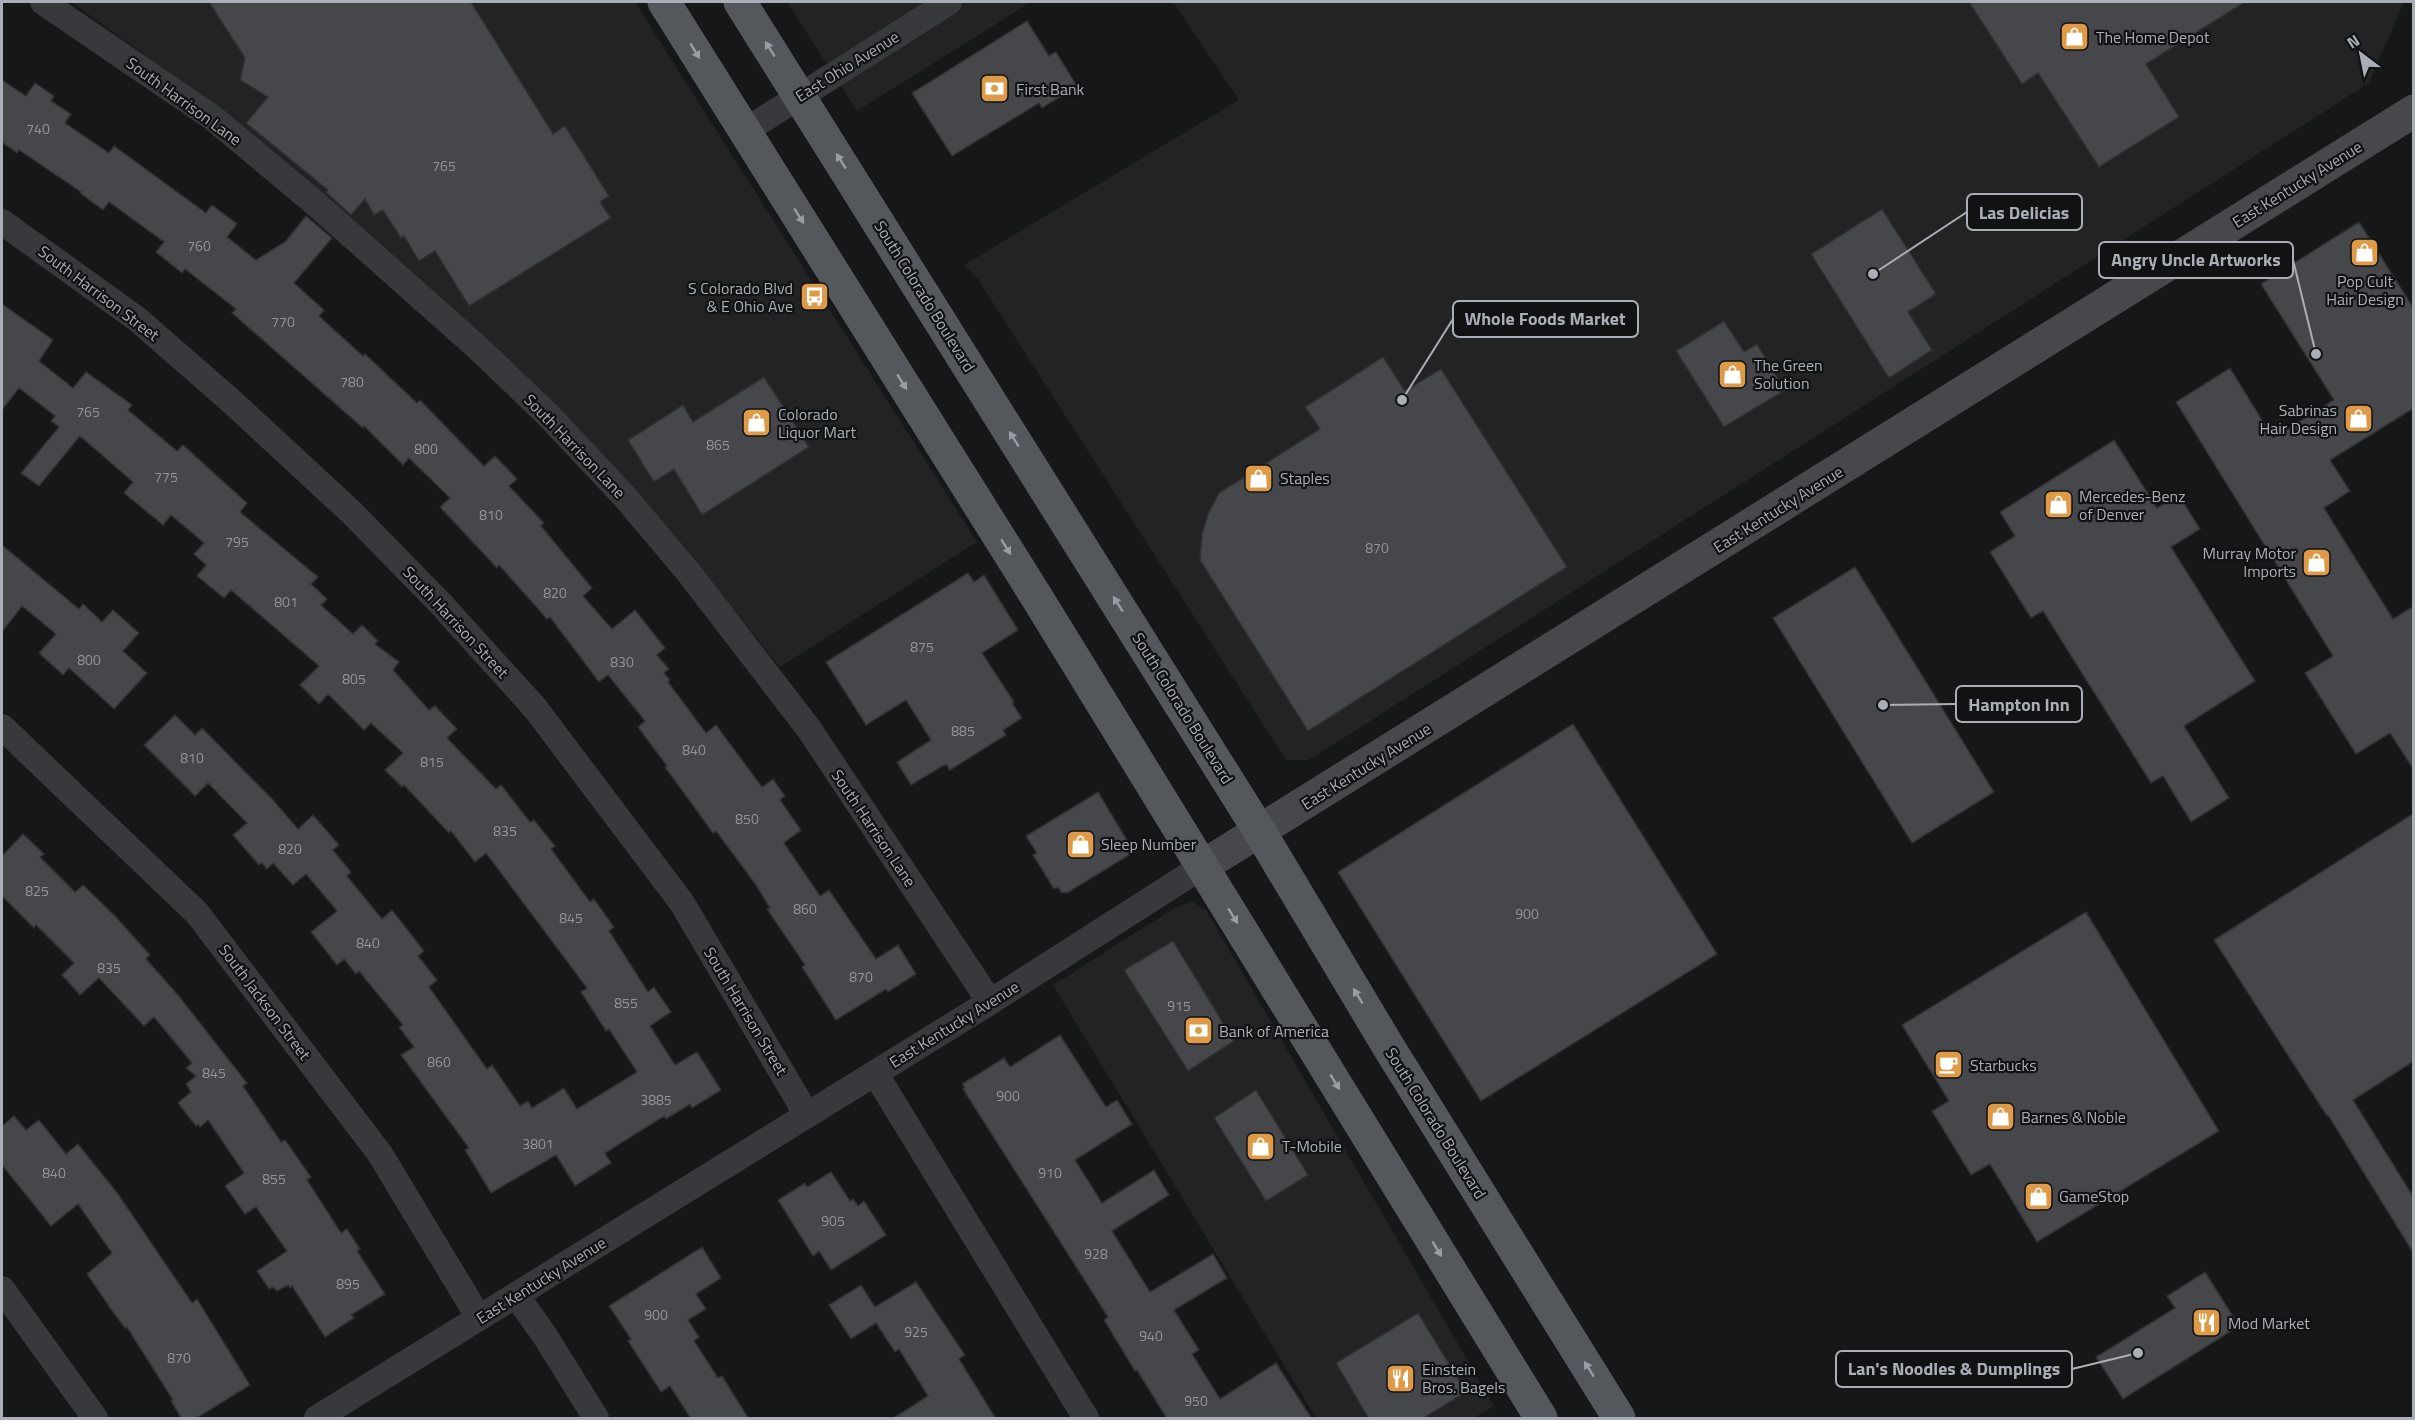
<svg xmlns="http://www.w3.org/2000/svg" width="2415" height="1420" font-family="'Titillium Web',sans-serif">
	<rect width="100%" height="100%" fill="#161718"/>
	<g fill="#232325">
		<polygon points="71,2 635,2 977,542 780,667 675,538 524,374 305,181 217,107"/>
		<polygon points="787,2 1031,2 857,111"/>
		<polygon points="1173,2 2404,2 2369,83 1309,760 1286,760 977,278 964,265 1239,100"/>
		<polygon points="1192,901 1206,910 1494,1406 1474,1418 1316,1418 1053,985 1176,907"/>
	</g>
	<g fill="#46474b" stroke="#313134" stroke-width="1.5">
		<polygon points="209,2 471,2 553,134 565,126 609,196 600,202 611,218 469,306 435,251 419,261 404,236 401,238 383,210 374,215 365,199 351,215 326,192 328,190 246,123 268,97 240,80 245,58"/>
		<polygon points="1969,2 2245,2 2146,64 2179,117 2099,167 2038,73 2022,84"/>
		<polygon points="1027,21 1049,56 1056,52 1077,86 1042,108 1039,103 952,156 912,93"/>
		<polygon points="2,80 26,96 35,83 54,96 51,101 71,114 65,123 109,153 114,146 206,213 212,205 237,224 227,237 256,260 285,242 306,216 332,238 294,283 324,310 319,316 363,356 365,354 417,403 420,400 484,466 495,456 517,479 509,486 544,523 541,526 592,588 583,596 612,629 635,610 665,648 657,655 669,669 664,673 670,680 668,682 706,733 716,725 762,787 773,779 785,796 780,800 801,830 784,843 820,896 829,890 876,959 898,945 916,974 888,992 886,989 836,1020 802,967 805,965 767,909 770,908 756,885 716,831 713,833 665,767 667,766 638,727 645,721 608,675 599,682 550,617 547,619 499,565 497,568 440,507 450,498 409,458 403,465 364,426 363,428 232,313 236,309 185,269 182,273 156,252 164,242 109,202 103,210 80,193 81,192 19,150 17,153 2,142"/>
		<polygon points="1882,209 1936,294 1908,312 1932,350 1889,378 1811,254"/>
		<polygon points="2359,222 2414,309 2414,408 2330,460 2350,491 2324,508 2393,619 2414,606 2414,770 2390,733 2356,754 2305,673 2333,656 2176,402 2230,368 2273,438 2334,400 2261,284"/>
		<polygon points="2,304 53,340 39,361 73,388 86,372 132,405 128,410 177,451 183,445 247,503 240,512 318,577 311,584 327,599 321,605 353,634 362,625 378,641 375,644 399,662 393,670 429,710 435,706 457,729 447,738 496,789 501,785 530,822 534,820 555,846 551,849 590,902 594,899 614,927 609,931 648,992 654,987 671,1012 650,1026 675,1065 697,1052 721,1090 692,1108 690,1104 666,1119 664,1116 605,1153 611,1163 575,1186 556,1155 491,1193 465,1150 469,1148 401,1055 414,1047 399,1027 403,1025 359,971 356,974 344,959 337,965 311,932 337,911 306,874 293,885 273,863 267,869 262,863 259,865 233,835 247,823 208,783 195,796 144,745 175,715 195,735 202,728 273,800 298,829 313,815 339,845 333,850 351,872 347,876 382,919 392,910 424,951 418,956 437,980 429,987 487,1069 492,1065 520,1106 528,1101 532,1108 564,1088 577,1109 637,1072 609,1029 606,1031 581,992 587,988 486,853 475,862 451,831 449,833 404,785 402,787 385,770 403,753 371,723 364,730 328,694 319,704 300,685 319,666 231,590 224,598 197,576 206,565 194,554 204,543 171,515 163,525 124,493 133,482 80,436 39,486 21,473 59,427 51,421 55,416 19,388 2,410"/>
		<polygon points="1724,321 1744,352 1757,344 1785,390 1724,427 1676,351"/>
		<polygon points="1383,357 1405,391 1441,369 1567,567 1308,731 1200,560 1202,534 1208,514 1219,493 1320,429 1305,407"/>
		<polygon points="764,377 809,447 702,515 674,469 654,482 628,440 683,405 693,422"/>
		<polygon points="2114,440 2157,508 2179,495 2200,529 2171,547 2255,681 2184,726 2229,798 2191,822 2163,776 2151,783 2043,611 2031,618 1990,552 2015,536 2000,512"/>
		<polygon points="2,545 79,609 83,604 102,622 113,610 139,633 123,651 147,673 114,709 69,668 63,675 39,653 56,634 22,606 2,632"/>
		<polygon points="1855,567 1994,792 1912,843 1773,618"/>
		<polygon points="968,573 974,582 984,575 1018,630 982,653 1014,702 1012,703 1022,718 1003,730 1006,735 950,770 946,764 911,785 897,762 931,740 906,700 866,725 826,662"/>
		<polygon points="1573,724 1717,954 1481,1101 1338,872"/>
		<polygon points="1098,792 1134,852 1067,893 1061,892 1058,887 1054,889 1033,855 1037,853 1026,836"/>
		<polygon points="2414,813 2414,1061 2353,1100 2414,1198 2414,1254 2328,1115 2327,1116 2214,940"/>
		<polygon points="23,834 44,854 40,857 75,892 83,885 116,917 150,955 146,959 178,995 247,1083 243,1086 281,1142 285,1140 311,1177 307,1180 341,1233 347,1229 360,1249 357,1251 385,1294 351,1315 354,1318 325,1337 292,1286 290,1288 288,1285 277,1291 273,1287 269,1289 257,1271 287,1251 256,1207 245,1214 225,1186 244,1173 208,1120 200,1127 198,1124 196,1126 178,1103 191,1092 186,1084 196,1076 186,1068 192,1063 154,1017 144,1026 99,978 80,995 62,975 74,963 36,925 34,928 2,896 2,856"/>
		<polygon points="2086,912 2219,1131 2037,1242 1990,1164 1971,1175 1932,1111 1949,1101 1902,1025"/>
		<polygon points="1173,941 1234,1041 1188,1071 1124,970"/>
		<polygon points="1060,1035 1106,1107 1117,1100 1132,1124 1075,1160 1102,1203 1154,1170 1169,1195 1112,1231 1150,1292 1213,1254 1227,1278 1174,1310 1199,1350 1192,1354 1220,1399 1276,1363 1312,1419 1167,1419 1137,1370 1135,1371 1104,1320 1108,1317 963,1089 965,1088 962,1084 1004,1058 1010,1067"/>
		<polygon points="1256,1090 1308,1175 1266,1201 1214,1118"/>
		<polygon points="14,1116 26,1130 39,1120 66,1154 78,1144 118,1194 192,1303 197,1299 250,1385 195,1419 182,1419 171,1401 173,1400 127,1327 125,1328 113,1312 87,1274 112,1253 78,1204 51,1226 2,1165 2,1126"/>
		<polygon points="831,1172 850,1201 853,1199 858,1206 864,1201 886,1235 831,1270 819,1251 813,1256 778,1200 805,1183 807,1187"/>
		<polygon points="702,1247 721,1278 696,1294 706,1309 688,1320 699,1337 694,1341 718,1378 722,1376 749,1419 691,1419 670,1386 661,1392 628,1341 631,1339 609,1306"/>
		<polygon points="2205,1272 2239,1326 2123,1399 2096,1357 2175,1308 2167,1296"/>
		<polygon points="916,1282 965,1355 959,1359 996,1419 892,1419 928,1396 899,1349 895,1352 876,1323 851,1339 829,1305 861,1285 875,1307"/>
		<polygon points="1418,1313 1466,1392 1422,1419 1369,1419 1336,1363"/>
	</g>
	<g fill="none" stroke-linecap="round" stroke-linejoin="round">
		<g stroke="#38393d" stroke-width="26">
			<polyline points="43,2 213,118 316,204 478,348 548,415 625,497 689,573 809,729 990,1002"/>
			<polyline points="745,131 949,2"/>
			<polyline points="2,222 137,319 231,401 351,512 440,603 535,708 682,903 807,1115"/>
			<polyline points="2,727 197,913 380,1154 479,1318"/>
			<polyline points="875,1073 1086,1418"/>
			<polyline points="2,1289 95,1418"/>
			<polyline points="516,1295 545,1336 596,1418"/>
			<polyline points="317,1418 990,1002 1203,866"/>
		</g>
		<polyline stroke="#46484c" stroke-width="33" points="1203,866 2414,111"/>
		<g stroke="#54575b" stroke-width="33">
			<polyline points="664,2 1036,596 1541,1418"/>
			<polyline points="740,2 1260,832 1388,1046 1619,1418"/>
		</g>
	</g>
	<defs><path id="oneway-solid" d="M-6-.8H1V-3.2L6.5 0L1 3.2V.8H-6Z" transform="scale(1.5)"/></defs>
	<g fill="#999da5">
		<use href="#oneway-solid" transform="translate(770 49) rotate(-122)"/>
		<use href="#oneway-solid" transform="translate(695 51) rotate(58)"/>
		<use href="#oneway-solid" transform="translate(841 161) rotate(-122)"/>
		<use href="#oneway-solid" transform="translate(799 216) rotate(58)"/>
		<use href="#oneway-solid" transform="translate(902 382) rotate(58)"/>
		<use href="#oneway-solid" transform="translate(1014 439) rotate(-122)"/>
		<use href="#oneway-solid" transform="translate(1006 547) rotate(58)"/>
		<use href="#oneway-solid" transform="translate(1118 604) rotate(-122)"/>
		<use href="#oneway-solid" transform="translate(1233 916) rotate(58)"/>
		<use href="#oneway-solid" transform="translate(1358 996) rotate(-121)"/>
		<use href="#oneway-solid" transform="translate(1335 1082) rotate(58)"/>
		<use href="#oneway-solid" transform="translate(1437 1249) rotate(59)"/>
		<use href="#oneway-solid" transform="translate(1589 1369) rotate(-122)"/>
	</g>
	<defs>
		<symbol id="shop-square" viewBox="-11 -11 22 22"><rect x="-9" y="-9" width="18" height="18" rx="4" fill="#df9a48" stroke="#111213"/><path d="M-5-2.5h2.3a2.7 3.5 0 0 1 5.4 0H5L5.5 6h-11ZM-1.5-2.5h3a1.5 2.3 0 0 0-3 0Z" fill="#fff"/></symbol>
		<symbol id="bank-square" viewBox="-11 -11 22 22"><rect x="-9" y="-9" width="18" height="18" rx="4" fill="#df9a48" stroke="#111213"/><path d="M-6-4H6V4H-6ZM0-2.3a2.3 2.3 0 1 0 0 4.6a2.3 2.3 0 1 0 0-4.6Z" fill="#fff"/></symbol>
		<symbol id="bus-square" viewBox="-11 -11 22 22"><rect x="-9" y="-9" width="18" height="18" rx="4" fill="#df9a48" stroke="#111213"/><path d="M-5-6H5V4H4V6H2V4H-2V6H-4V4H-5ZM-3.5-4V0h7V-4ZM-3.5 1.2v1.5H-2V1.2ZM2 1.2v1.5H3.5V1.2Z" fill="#fff"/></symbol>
		<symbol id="cafe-square" viewBox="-11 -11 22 22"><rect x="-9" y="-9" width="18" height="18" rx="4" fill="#df9a48" stroke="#111213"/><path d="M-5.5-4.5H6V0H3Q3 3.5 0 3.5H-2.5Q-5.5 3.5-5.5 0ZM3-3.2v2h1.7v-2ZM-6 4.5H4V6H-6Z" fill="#fff"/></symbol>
		<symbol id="restaurant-square" viewBox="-11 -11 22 22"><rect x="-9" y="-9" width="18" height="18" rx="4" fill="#df9a48" stroke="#111213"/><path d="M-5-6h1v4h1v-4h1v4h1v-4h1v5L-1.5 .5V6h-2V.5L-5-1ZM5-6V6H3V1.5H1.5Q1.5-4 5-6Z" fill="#fff"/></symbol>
	</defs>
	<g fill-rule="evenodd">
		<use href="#shop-square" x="2058" y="20" width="33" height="33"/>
		<use href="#bank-square" x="978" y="72" width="33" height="33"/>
		<use href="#shop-square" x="2348" y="236" width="33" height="33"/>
		<use href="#bus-square" x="798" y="280" width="33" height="33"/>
		<use href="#shop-square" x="1716" y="358" width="33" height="33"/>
		<use href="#shop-square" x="2342" y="402" width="33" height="33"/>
		<use href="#shop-square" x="740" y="406" width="33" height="33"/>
		<use href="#shop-square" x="1242" y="462" width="33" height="33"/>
		<use href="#shop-square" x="2042" y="488" width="33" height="33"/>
		<use href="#shop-square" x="2300" y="546" width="33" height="33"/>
		<use href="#shop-square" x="1064" y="828" width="33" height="33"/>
		<use href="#bank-square" x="1182" y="1014" width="33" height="33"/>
		<use href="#cafe-square" x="1932" y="1048" width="33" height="33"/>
		<use href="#shop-square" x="1984" y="1100" width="33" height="33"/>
		<use href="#shop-square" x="1244" y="1130" width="33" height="33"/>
		<use href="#shop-square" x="2022" y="1180" width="33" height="33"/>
		<use href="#restaurant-square" x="2190" y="1306" width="33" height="33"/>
		<use href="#restaurant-square" x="1384" y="1362" width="33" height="33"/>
	</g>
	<g text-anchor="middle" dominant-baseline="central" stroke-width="4.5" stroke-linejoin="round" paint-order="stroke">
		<g font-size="14" fill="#91959c">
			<text x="38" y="128">740</text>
			<text x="444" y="165">765</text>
			<text x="199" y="245">760</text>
			<text x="283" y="321">770</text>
			<text x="352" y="381">780</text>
			<text x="88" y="411">765</text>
			<text x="718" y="444">865</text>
			<text x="426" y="448">800</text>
			<text x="166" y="476">775</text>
			<text x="491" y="514">810</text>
			<text x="237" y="541">795</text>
			<text x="1377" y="547">870</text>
			<text x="555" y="592">820</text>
			<text x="286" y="601">801</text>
			<text x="922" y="646">875</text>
			<text x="89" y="659">800</text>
			<text x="622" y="661">830</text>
			<text x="354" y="678">805</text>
			<text x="963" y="730">885</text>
			<text x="694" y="749">840</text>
			<text x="192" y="757">810</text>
			<text x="432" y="761">815</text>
			<text x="747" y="818">850</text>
			<text x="505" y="830">835</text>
			<text x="290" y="848">820</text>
			<text x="37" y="890">825</text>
			<text x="805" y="908">860</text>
			<text x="1527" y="913">900</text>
			<text x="571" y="917">845</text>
			<text x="368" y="942">840</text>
			<text x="109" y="967">835</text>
			<text x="861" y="976">870</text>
			<text x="626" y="1002">855</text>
			<text x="1179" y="1005">915</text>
			<text x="439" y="1061">860</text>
			<text x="214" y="1072">845</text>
			<text x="1008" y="1095">900</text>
			<text x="656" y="1099">3885</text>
			<text x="538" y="1143">3801</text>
			<text x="54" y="1172">840</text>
			<text x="1050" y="1172">910</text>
			<text x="274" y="1178">855</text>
			<text x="833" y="1220">905</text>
			<text x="1096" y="1253">928</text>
			<text x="348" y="1283">895</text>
			<text x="656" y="1314">900</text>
			<text x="916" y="1331">925</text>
			<text x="1151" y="1335">940</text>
			<text x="179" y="1357">870</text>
			<text x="1196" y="1400">950</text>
		</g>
		<g font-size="16" fill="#aaafb7" stroke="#111213" text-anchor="start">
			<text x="2096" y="37">The Home Depot</text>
			<text x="1016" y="89">First Bank</text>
			<text x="2365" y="281" text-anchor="middle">Pop Cult<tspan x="2365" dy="18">Hair Design</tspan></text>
			<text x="793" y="288" text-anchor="end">S Colorado Blvd<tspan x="793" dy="18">&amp; E Ohio Ave</tspan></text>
			<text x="1754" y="365">The Green<tspan x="1754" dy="18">Solution</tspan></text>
			<text x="2337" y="410" text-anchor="end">Sabrinas<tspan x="2337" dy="18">Hair Design</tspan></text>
			<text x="778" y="414">Colorado<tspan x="778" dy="18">Liquor Mart</tspan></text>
			<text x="1280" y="478">Staples</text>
			<text x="2079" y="496">Mercedes-Benz<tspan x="2079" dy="18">of Denver</tspan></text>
			<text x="2296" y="553" text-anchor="end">Murray Motor<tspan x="2296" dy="18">Imports</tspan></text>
			<text x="1101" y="844">Sleep Number</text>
			<text x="1219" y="1031">Bank of America</text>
			<text x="1970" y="1065">Starbucks</text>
			<text x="2021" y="1117">Barnes &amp; Noble</text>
			<text x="1282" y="1146">T-Mobile</text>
			<text x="2059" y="1196">GameStop</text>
			<text x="2228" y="1323">Mod Market</text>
			<text x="1422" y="1369">Einstein<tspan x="1422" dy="18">Bros. Bagels</tspan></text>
		</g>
		<g font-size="16" fill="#aaafb7" stroke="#111213">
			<text transform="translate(847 66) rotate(-32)">East Ohio Avenue</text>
			<text transform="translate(184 101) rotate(36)">South Harrison Lane</text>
			<text transform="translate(2297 184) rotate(-32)">East Kentucky Avenue</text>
			<text transform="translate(99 293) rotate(37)">South Harrison Street</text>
			<text transform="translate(925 296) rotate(58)">South Colorado Boulevard</text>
			<text transform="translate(575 446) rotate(46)">South Harrison Lane</text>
			<text transform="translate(1778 509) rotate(-32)">East Kentucky Avenue</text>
			<text transform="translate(456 622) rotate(47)">South Harrison Street</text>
			<text transform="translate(1183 708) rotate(58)">South Colorado Boulevard</text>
			<text transform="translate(1366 766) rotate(-32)">East Kentucky Avenue</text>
			<text transform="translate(874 828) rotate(56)">South Harrison Lane</text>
			<text transform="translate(265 1002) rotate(53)">South Jackson Street</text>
			<text transform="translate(746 1011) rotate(59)">South Harrison Street</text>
			<text transform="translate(954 1024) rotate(-32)">East Kentucky Avenue</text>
			<text transform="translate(1436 1123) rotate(58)">South Colorado Boulevard</text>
			<text transform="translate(541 1280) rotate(-32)">East Kentucky Avenue</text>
		</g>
	</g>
	<path fill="none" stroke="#aaafb7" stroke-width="2" d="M1873 274L1967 212M2316 354L2293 260M1402 400L1453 319M1883 705L1956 704M2138 1353L2072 1369"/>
	<g fill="#aaafb7" stroke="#111213" stroke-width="2">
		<circle cx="1873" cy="274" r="6"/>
		<circle cx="2316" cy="354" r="6"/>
		<circle cx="1402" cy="400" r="6"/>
		<circle cx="1883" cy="705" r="6"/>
		<circle cx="2138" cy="1353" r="6"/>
	</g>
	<g fill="#111213" stroke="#aaafb7" stroke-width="2">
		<rect x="1967" y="194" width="115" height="36" rx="6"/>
		<rect x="2099" y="242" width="194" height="36" rx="6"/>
		<rect x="1453" y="301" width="185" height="36" rx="6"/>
		<rect x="1956" y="686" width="126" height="36" rx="6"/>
		<rect x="1836" y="1351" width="236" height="36" rx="6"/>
	</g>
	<g font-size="18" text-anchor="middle" font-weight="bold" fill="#aaafb7">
		<text x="2024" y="219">Las Delicias</text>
		<text x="2196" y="266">Angry Uncle Artworks</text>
		<text x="1545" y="325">Whole Foods Market</text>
		<text x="2019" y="711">Hampton Inn</text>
		<text x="1954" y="1375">Lan's Noodles &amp; Dumplings</text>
	</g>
	<rect width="2415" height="1420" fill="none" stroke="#aaafb7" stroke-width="6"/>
	<g transform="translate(2361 54) rotate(328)" stroke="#111213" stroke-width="4.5" paint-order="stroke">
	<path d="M0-4.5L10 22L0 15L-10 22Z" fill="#aaafb7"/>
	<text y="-9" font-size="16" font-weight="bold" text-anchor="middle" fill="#aaafb7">N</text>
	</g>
</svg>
